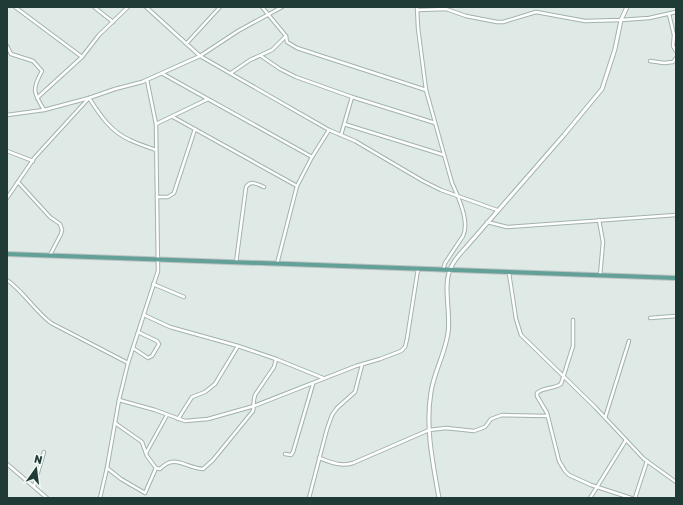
<svg xmlns="http://www.w3.org/2000/svg" width="683" height="505" font-family="Rubik,sans-serif">
	<rect width="100%" height="100%" fill="#dfeae6"/>
	<g fill="none" stroke-linecap="round" stroke-linejoin="round">
		<defs>
			<g id="minor">
				<polyline points="15,7 82,57"/>
				<polyline points="94,7 113,22"/>
				<polyline points="146,7 200,56 329,130 355,141 423,181 441,190 497,210"/>
				<polyline points="262,7 286,36 287,42 297,48 426,90"/>
				<path d="M417,7l1,21 8,62 26,93c6,13 18,39 11,53l-18,27 -2,7"/>
				<polyline points="417,10 446,9 466,16 497,22 503,22 536,12 585,21 621,20 649,18 676,12"/>
				<polyline points="669,14 674,35 673,46 676,51"/>
				<polyline points="187,43 220,7"/>
				<path d="M7,46l4,8 22,7 9,10c-10,18 -9,21 2,39"/>
				<polyline points="261,56 280,69 296,77 352,97 435,123"/>
				<polyline points="650,61 664,63 673,62 676,58"/>
				<polyline points="231,73 250,60 272,50 286,36"/>
				<polyline points="163,74 312,157"/>
				<polyline points="37,98 82,57 99,35 128,7"/>
				<polyline points="7,115 44,110 89,98 115,89 142,82 200,56 238,31 282,7"/>
				<polyline points="173,117 297,186"/>
				<polyline points="156,124 208,99"/>
				<polyline points="344,124 444,155"/>
				<polyline points="341,135 352,97"/>
				<polyline points="7,151 33,161"/>
				<polyline points="18,182 50,217 60,224 62,230 61,234 50,255"/>
				<polyline points="157,197 168,197 174,193 195,129"/>
				<path d="M7,198l28,-41 54,-59c11,17 22,34 41,42 8,4 18,7 26,10"/>
				<polyline points="599,220 603,242 600,276"/>
				<polyline points="487,222 507,227 676,215"/>
				<path d="M236,263l10,-76c5,-7 11,-3 18,0"/>
				<polyline points="277,264 297,186 312,157 329,130"/>
				<polyline points="509,273 516,319 521,335 595,407 644,459 676,482"/>
				<path d="M7,280c17,12 27,30 44,43l77,40"/>
				<polyline points="153,284 184,297"/>
				<polyline points="144,315 170,327 238,346 276,359 323,378"/>
				<polyline points="650,318 676,316"/>
				<path d="M573,320v26l-12,38c-7,5 -18,3 -24,9v3l10,17 12,48 6,10 4,4 22,10 40,13"/>
				<polyline points="133,348 148,358 152,356 159,344 157,341 138,332"/>
				<polyline points="119,400 155,410 185,421 208,419 254,406 356,366 380,359 401,351 405,347 407,339 418,269"/>
				<polyline points="605,418 629,341"/>
				<polyline points="178,419 192,397 205,392 215,384 238,346"/>
				<polyline points="115,423 142,442 147,456 156,468"/>
				<polyline points="146,453 167,415"/>
				<polyline points="285,454 291,455 293,452 313,384"/>
				<path d="M319,458c12,4 21,9 34,5l76,-33 17,-2 28,3 11,-4 6,-8 11,-4 45,1"/>
				<polyline points="7,464 47,498"/>
				<polyline points="107,468 121,479 145,493 156,468"/>
				<path d="M156,468l4,1c15,-16 25,-1 43,0l10,-9 40,-49c1,-5 0,-10 2,-16l19,-28 2,-8"/>
				<polyline points="34,486 44,452"/>
				<polyline points="100,498 107,468 119,400 128,363 158,271 156,124 147,80"/>
				<polyline points="309,498 327,429 332,415 337,408 355,392 362,365"/>
				<polyline points="590,498 597,487 626,440"/>
				<polyline points="635,498 647,461"/>
			</g>
			<path id="tertiary" d="M439,498c-6,-34 -14,-71 -8,-106 3,-20 14,-38 17,-59 3,-18 -5,-47 2,-63 3,-10 11,-17 18,-25l96,-110 38,-46 13,-40 6,-29 6,-13"/>
			<polyline id="primary" points="7,254 676,278"/>
		</defs>
		<use href="#minor" stroke="#a2b2ae" stroke-width="4.5"/>
		<use href="#tertiary" stroke="#a2b2ae" stroke-width="5"/>
		<use href="#primary" stroke="#bcc4c3" stroke-width="6"/>
		<use href="#minor" stroke="#fff" stroke-width="2.5"/>
		<use href="#tertiary" stroke="#fff" stroke-width="3"/>
		<use href="#primary" stroke="#63a098" stroke-width="4"/>
	</g>
	<rect width="683" height="505" fill="none" stroke="#203a36" stroke-width="16"/>
	<g transform="translate(36 469) rotate(14)" stroke="#eff7f4" stroke-width="3" paint-order="stroke">
	<path d="M0-3L7 15L0 10L-7 15Z" fill="#203a36"/>
	<text y="-6" font-size="11" font-weight="bold" text-anchor="middle" fill="#203a36">N</text>
	</g>
</svg>
